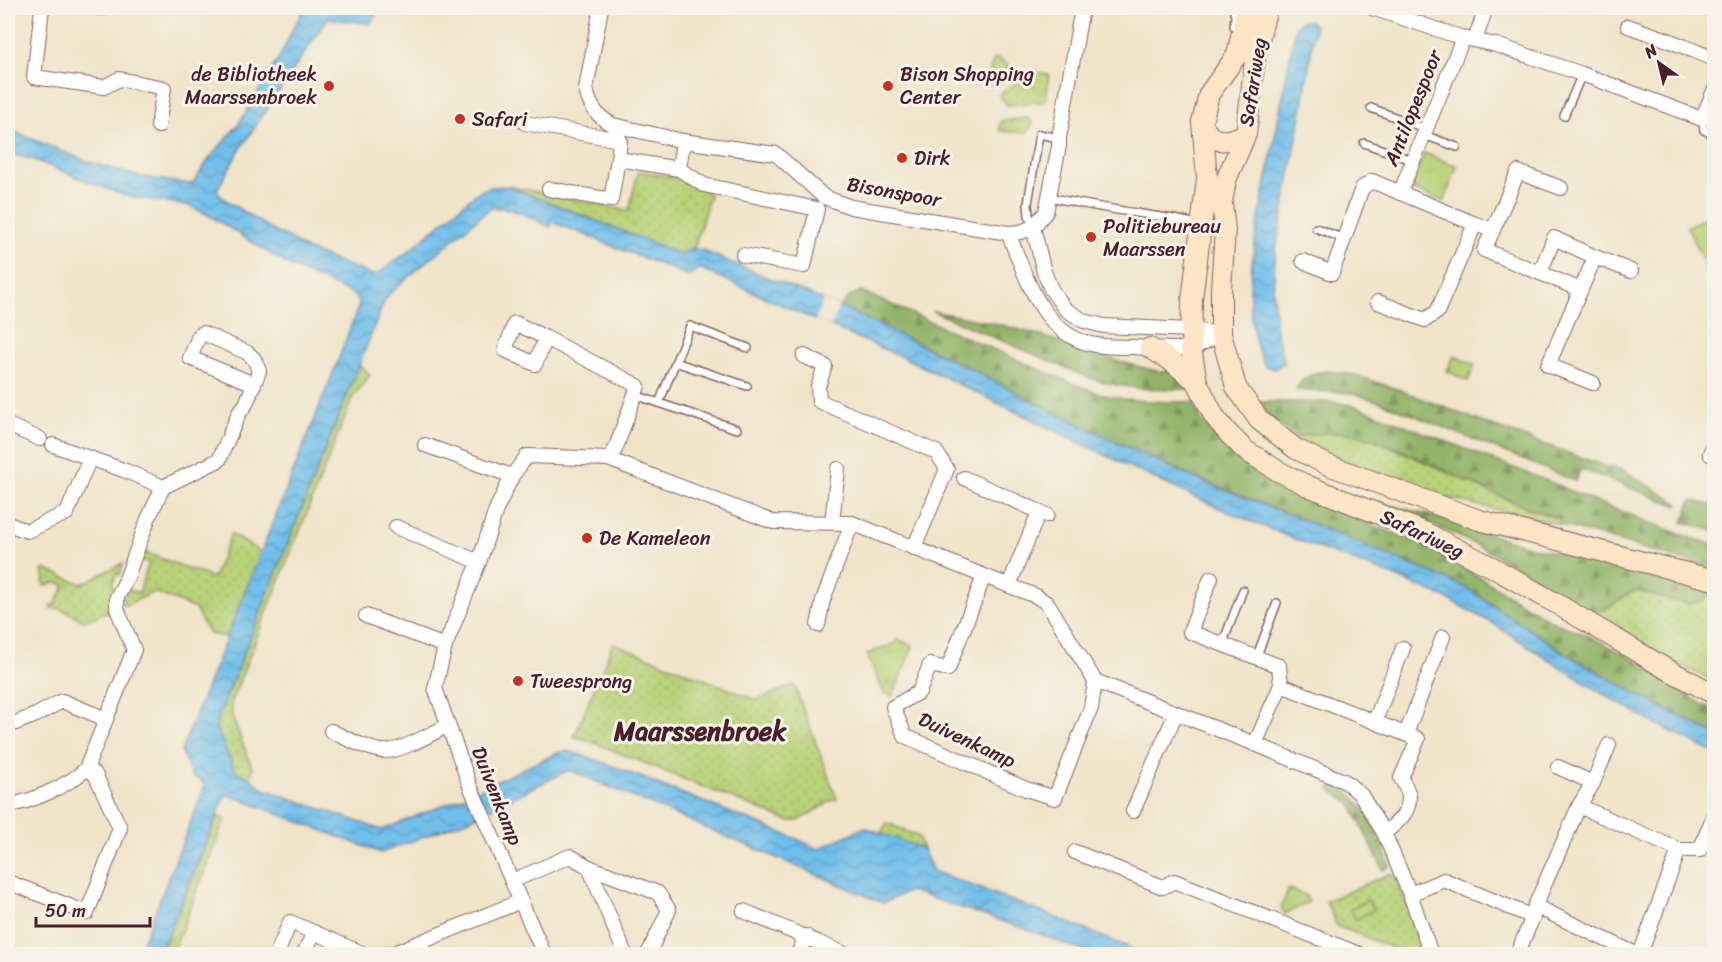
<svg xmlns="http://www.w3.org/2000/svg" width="1722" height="962" font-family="Sriracha,sans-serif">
	<defs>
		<pattern id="grass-dots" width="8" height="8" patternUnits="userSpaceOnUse" patternTransform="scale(1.5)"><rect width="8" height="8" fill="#b7d278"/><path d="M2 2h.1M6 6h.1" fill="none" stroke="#9fb468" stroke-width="1.8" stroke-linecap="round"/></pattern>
		<pattern id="forest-firs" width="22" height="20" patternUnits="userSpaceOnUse" patternTransform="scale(1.5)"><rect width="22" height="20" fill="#91b468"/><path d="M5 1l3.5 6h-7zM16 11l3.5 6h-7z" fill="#789256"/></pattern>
		<pattern id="park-tufts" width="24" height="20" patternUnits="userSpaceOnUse" patternTransform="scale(1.5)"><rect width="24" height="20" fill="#b7d278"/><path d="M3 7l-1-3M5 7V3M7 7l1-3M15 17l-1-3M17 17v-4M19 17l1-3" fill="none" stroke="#9fb468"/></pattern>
		<pattern id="water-waves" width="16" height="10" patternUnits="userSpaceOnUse" patternTransform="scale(1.5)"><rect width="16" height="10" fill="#70beea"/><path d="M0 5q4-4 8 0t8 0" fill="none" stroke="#5e9abe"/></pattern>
	</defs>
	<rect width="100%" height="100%" fill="#f7f3e8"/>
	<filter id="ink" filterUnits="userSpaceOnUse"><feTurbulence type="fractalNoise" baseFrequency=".0167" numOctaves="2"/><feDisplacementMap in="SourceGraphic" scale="12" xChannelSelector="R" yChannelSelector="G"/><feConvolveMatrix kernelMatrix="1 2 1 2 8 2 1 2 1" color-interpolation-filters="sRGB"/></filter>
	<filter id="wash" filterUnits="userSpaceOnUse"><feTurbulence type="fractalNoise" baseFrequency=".008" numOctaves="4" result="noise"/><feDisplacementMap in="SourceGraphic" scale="24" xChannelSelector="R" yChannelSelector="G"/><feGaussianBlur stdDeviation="1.35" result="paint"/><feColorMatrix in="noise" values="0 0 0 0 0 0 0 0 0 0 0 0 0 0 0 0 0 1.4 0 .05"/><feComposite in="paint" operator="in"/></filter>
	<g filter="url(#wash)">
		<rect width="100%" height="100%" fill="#f0e4c9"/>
		<g fill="url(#grass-dots)" stroke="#807852" stroke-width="1.5">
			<polygon points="998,58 1011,68 993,83 989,84 985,79 994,60"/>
			<polygon points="1034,71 1049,75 1046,99 1042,102 1007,105 999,95"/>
			<polygon points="1028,118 1031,120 1032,125 1026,133 1001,131 999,128 1001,121"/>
			<polygon points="638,171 690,180 710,195 694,248 691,248 683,255 508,186 629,211"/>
			<polygon points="359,366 366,370 370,375 353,397 231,702 232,716 253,769 250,778 236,772 216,729 216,723"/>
			<polygon points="1322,433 1346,433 1369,437 1529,509 1560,519 1558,524 1443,497 1335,458 1297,437"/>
			<polygon points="231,534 261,552 227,637 209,634 195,609 155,592 123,606 122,604 127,590 139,593 149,563 139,559 141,551 213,578"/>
			<polygon points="123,563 120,575 116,574 112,586 115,588 113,609 85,621 61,609 50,608 52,604 55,605 65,585 56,582 46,586 43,581 45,580 42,572 44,569 82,584"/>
			<path d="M1636,590l13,3 23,8h31l11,-10v90c-44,-19 -85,-45 -126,-70l15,-1 25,-16z"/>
			<polygon points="613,643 757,700 794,685 837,799 833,800 798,821 788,821 585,739 574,737"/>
			<polygon points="218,816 225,819 172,954 160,954"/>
			<polygon points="887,823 918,836 923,849 880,834"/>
			<path d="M1392,873c12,26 28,52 27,81h-12l-70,-28 -11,-25z"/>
		</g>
		<g fill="url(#forest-firs)" stroke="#6e6a4a" stroke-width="1.5">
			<path d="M860,291l206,90c12,4 23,9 35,13 30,8 62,8 93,8l7,18 15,18 21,21 25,16 29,15 61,27 80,31 34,20 45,29 42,25 34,13 41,21 75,49 11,4v25l-79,-41 -70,-40 -100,-66 -145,-60 -132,-52 -126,-59 -85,-44 -137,-65 9,-10z"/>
			<path d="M932,311l66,13 40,11 83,27 40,10 11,-2 17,19c-39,0 -64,1 -102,-12z"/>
			<path d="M1328,371l27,4 45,15 87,34 118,42 18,4 56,34 -1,2 -97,-37 -6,12 -194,-79 -30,-9 -55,-3c6,-14 17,-18 32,-19z"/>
			<path d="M1257,402h77l22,4 199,78 39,17 85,33 35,11v24l-156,-45 2,-6c-45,-13 -86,-33 -127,-53 -28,-13 -56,-28 -86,-32 -17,-2 -34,1 -50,4l-20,-13z"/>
			<polygon points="1692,500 1714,506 1714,531 1683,522"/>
			<polygon points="1373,501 1432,516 1531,547 1689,583 1714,591 1703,601 1688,604 1636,591 1628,594 1614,604 1603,610 1588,611 1522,570 1484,549 1452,533"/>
			<path d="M1334,785c31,9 45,54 56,81l-7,4 -33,-67c-6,-6 -14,-7 -20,-14z"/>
		</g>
		<g fill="url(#park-tufts)" stroke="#807852" stroke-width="1.5">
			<polygon points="1424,153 1457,166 1444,202 1410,188"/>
			<polygon points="1454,356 1475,365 1468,381 1447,371"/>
			<polygon points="897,639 913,646 893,696 884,693 867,654 896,643"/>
			<polygon points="1289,889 1305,895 1309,902 1285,914 1281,907"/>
		</g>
		<g fill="#b7d278" stroke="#807852" stroke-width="1.5">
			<polygon points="1714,213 1714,282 1687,227"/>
			<polygon points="1368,900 1374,910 1356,919 1350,909"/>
		</g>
		<g fill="url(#water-waves)" stroke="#5d6e8a" stroke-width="1.5">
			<path d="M305,8h75l-10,16 -42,-6 -89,133 -22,39 2,4 5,5 54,35h4l24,15 66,26 6,-1 25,-19h1l70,-60c12,-8 20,-9 34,-9l174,69 9,-7 10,2 139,57 50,23 87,42 85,44 125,59 133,52 145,60 100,66 70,40 79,41v19l-62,-31 -49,-28 -111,-71 -46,-25 -55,-23 -99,-37 -71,-29 -81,-37 -231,-112 -96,-41 -114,-51 -10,8 -137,-54 -2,5c-16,-7 -44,-24 -61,-18l-98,83 -6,8 -169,423v6l20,43 14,6 14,11 118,41 79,-32 98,-46 9,-1 29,9 200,79 21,10 47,-22 58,22 10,22 109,41 103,42h-54l-57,-22 -124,-41 -27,12 -314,-133 -99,49 -89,34 -155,-59 -66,160h-22l67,-168 -4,-6 -9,-3 -11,-26 158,-393 20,-53 -2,-6 -4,-5 -63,-28 -78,-49 -22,-11 -65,-10 -91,-36 -26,-7v-24l78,32 51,15 52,8 4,-1 16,-24 29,-34 42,-69 15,-31z"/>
			<path d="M1302,21h8l5,5 -12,80 -27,144 -3,41 3,41 8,31 -9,6 -10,-3c-31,-59 -6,-142 5,-204 9,-45 17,-90 26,-136z"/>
		</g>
		<polygon fill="#f0e4c9" points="823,300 839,306 831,327 815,321"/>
	</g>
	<g filter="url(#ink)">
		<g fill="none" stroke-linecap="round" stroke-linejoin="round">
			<defs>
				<g id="lane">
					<polyline points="1233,8 1235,16 1234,26"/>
					<polyline points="1371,108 1426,129"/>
					<polyline points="1564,116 1582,74"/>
					<polyline points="1702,119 1704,130 1714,135"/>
					<polyline points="1424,135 1457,147"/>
					<polyline points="1364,143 1414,161"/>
					<path d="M1050,197c41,10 82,15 124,22 17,3 33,8 50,11"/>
					<polyline points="1033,227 1029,215 1028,204 1039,134 1059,138"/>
					<polyline points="1316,228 1344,239"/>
					<polyline points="675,362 747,386"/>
					<polyline points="635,395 737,429"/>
					<polyline points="659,403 690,326 748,348"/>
					<polyline points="1222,645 1243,590"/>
					<polyline points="1256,658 1277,603"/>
				</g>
				<g id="street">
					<polyline points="42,8 34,77 104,87 119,79 164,88 158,126"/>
					<polyline points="99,8 103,8"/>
					<path d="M601,8l-15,81c3,17 11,28 27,36l70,16 93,13 48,43 27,10 157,26 13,-1 12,-5 13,-15 13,-66v-8l23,-130"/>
					<polyline points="1372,8 1463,38 1496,45 1582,74 1702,119 1714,91"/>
					<polyline points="1628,26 1668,40 1714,59"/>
					<polyline points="1475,40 1486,8"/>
					<polyline points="525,123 620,140 618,159 679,169 704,185 817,209 804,266 743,255"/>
					<polyline points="679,169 683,141"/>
					<polyline points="549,189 611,200 618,159"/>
					<polyline points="1400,193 1463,38"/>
					<polyline points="1033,227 1044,272 1051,289 1065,309 1084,321 1104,326 1191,330 1221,334"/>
					<polyline points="1493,230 1484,250 1579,289"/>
					<path d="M1008,233c19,44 33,103 88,112 12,2 25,2 37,2 14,1 48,4 59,0 10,-2 20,-9 29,-13"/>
					<polyline points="1303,261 1332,273 1362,188 1372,181 1475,224 1493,230 1518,172 1561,188"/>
					<polyline points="1540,273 1554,238 1595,257"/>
					<polyline points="1378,302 1425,320 1437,312 1475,224"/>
					<polyline points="546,338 535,364 505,350 515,323 546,338 638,386 615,450 608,459"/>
					<polyline points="804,356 825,366 818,387 819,401 936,452 947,469 914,548"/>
					<polyline points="1593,383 1548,365 1595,257 1631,271"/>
					<polyline points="8,425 40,439"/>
					<polyline points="1714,442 1710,454 1714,456"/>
					<polyline points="53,445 126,471 163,487"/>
					<polyline points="425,445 512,476"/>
					<polyline points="964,478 1047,515"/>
					<polyline points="832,522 838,469"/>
					<polyline points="8,524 27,531 67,513 90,458"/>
					<polyline points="396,527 479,562"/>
					<polyline points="984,576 948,669 930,665 919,692 893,707 905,736 1026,789 1055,798 1091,708 1095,681"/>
					<polyline points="1211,578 1190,632 1279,666 1281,685 1255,744"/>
					<polyline points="1009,585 1039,512"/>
					<polyline points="366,616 445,646"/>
					<polyline points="818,625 823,600 852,523"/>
					<path d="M1281,685l137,54 -17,39c3,6 8,13 8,19 1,16 -13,27 -25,36"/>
					<polyline points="1375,721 1403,648"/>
					<polyline points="8,726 36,715 62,701 106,719"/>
					<path d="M331,731c12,6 44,22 56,20 19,-2 43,-17 60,-25"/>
					<polyline points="1406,734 1443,637"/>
					<polyline points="1558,767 1593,783"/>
					<path d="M8,805c22,-2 61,-20 78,-36l48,-119 -17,-41v-12l8,-15 23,-63 15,-32 56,-27 20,-47 7,-9 8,-20 -64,-26 9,-22 4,-3 45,20 6,6 5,12 -5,13"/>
					<polyline points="1579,806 1679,850 1700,850 1714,815"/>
					<polyline points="1133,811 1176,713"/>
					<polyline points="1075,852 1163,887 1174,881 1359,954"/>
					<polyline points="589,867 625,954"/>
					<polyline points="512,881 570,856 589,867 658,893 669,910 648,954"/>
					<polyline points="8,882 87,913 120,828 95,774 86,769"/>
					<polyline points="1410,894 1444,880 1533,917"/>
					<polyline points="1535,906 1636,954"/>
					<polyline points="744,911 845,954"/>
					<polyline points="277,954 290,922 364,954"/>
					<polyline points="304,954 314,932"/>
					<polyline points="386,954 394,953 521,901"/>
					<polyline points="544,954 470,786 435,688 445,646 479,562 496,510 512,476 527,456 608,459 773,522 852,523 984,576 1036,596 1048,604 1095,681 1255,744 1346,782 1361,795 1384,833 1410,894 1429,948 1427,954"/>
					<polyline points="798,954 806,936"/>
					<polyline points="1517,954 1533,917 1535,906 1579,806 1593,783 1609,745"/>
					<polyline points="1640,954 1679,850"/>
				</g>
				<g id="secondary">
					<polyline points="1247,8 1237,55 1209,94 1202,122 1207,178 1192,300 1191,348 1197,382 1214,416 1228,433 1245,450 1278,471 1308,486 1424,532 1492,567 1557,604 1663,667 1714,694"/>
					<polyline points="1267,8 1256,51 1246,134 1226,180 1222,203 1225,230 1221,289 1221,334 1236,387 1259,420 1296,449 1328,465 1479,520 1714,580"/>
					<path d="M1202,122c2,4 4,10 7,13 10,10 26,4 37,-1"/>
					<polyline points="1150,348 1171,361 1197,382"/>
				</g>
			</defs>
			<use href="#lane" stroke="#846462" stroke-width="10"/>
			<use href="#street" stroke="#846462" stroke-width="16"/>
			<use href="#secondary" stroke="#846462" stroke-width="22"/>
			<use href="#lane" stroke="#fff" stroke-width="7"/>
			<use href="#street" stroke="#fff" stroke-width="14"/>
			<use href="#secondary" stroke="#fde5c5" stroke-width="20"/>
		</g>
	</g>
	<g fill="#c8321e" stroke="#f7f3e8" stroke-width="2">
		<circle cx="329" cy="86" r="6"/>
		<circle cx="888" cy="86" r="6"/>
		<circle cx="460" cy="119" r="6"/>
		<circle cx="902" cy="158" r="6"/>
		<circle cx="1091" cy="237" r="6"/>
		<circle cx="587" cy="538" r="6"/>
		<circle cx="518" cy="681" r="6"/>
	</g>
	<g text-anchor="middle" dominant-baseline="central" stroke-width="6" stroke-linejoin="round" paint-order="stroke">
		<g font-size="20" fill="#4a1f2b" stroke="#f7f3e8" text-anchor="start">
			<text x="317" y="74" text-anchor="end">de Bibliotheek<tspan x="317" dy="23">Maarssenbroek</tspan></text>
			<text x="900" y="74">Bison Shopping<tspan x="900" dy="23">Center</tspan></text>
			<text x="472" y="119">Safari</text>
			<text x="914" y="158">Dirk</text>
			<text x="1103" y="226">Politiebureau<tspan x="1103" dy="23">Maarssen</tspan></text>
			<text x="599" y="538">De Kameleon</text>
			<text x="530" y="681">Tweesprong</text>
		</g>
		<g font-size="20" fill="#4a1f2b" stroke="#f7f3e8">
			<text transform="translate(1253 82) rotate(-81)">Safariweg</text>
			<text transform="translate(1413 108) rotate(-68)">Antilopespoor</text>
			<text transform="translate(894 192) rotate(10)">Bisonspoor</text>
			<text transform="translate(1422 534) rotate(25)">Safariweg</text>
			<text transform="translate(967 740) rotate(25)">Duivenkamp</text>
			<text transform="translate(497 796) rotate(68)">Duivenkamp</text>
		</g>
		<g font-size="26" font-weight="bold" fill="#4a1f2b" stroke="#f7f3e8">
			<text x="700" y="731">Maarssenbroek</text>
		</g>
	</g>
	<rect width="1722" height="962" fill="none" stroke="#f7f3e8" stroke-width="30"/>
	<g transform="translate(1659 63) rotate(326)" stroke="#f7f3e8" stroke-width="4.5" paint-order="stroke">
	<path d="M0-4.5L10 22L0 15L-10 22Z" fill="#4a1f2b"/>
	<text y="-9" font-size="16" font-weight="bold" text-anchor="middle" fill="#4a1f2b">N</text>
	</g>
	<path d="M36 917v9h114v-9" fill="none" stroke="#4a1f2b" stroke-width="3"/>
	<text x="45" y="917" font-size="18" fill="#4a1f2b" stroke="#f7f3e8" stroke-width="4.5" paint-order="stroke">50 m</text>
</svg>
